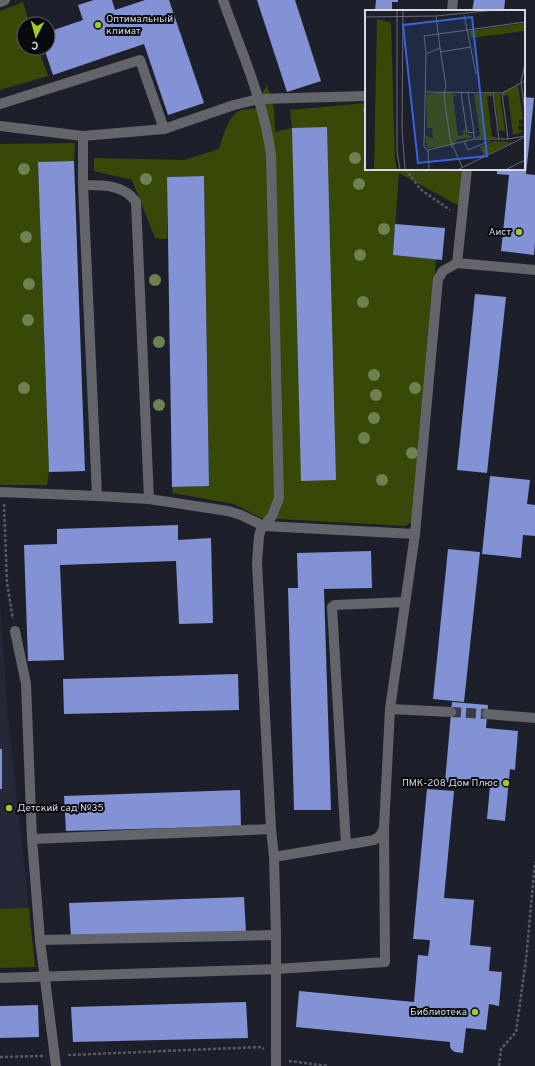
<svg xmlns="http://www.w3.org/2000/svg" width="535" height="1066" font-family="Overpass,sans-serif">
	<rect width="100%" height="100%" fill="#1d202a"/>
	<polygon fill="#242838" points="0,602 7,708 29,908 0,909"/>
	<g fill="#384907">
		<polygon points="23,2 30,24 24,24 24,48 38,48 48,76 0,90 0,11"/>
		<path d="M267,85l7,23 1,24 17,-4 -2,-18 76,-7v66h96l-3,37 -60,-33 -6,82 43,4 -20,260 -11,7 -144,-8 -27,-14 -61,-11 -1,-6 37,-1 -5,-310 -37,1v62l-12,-1 -23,-58 -38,-9v-13l90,2 35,-11c4,-12 9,-34 22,-39 5,-1 12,-1 16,-2l2,-9z"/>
		<polygon points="75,143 74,161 38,162 49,472 47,485 0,485 0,144"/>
		<polygon points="29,908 35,967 0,968 0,909"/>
	</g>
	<g fill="#8292d4">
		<polygon points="94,0 112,0 115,10 145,0 169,0 204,103 168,115 144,44 53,75 44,48 48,48 48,32 83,20 78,5"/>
		<polygon points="257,0 295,0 321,81 287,92"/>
		<polygon points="376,0 398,0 398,2 392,2 392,11 375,11"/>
		<polygon points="474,0 505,0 504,11 472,11"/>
		<polygon points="524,97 534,98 526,174 535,175 535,242 534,255 501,251 509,175 497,174 497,169 524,169"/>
		<polygon points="327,127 336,480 301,481 292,128"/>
		<polygon points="74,161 85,471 49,472 38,162"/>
		<polygon points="204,176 209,486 172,487 167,177"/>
		<polygon points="395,224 445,228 442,260 393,255"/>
		<polygon points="475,294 506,297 487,473 457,470"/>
		<polygon points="490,476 530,480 527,504 535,505 535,536 523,535 521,558 482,554"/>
		<polygon points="178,525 178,540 211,538 213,623 179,624 176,561 60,565 64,660 28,661 24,545 57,544 57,529"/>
		<polygon points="448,549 480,552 464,702 433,699"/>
		<polygon points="371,551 372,588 324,589 331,810 294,810 288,588 298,588 297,553"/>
		<polygon points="238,674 239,710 64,714 63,679"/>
		<polygon points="452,702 488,705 486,728 518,731 515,770 510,769 505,821 487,819 490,786 445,782"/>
		<rect x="0" y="749" width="2" height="40"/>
		<polygon points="427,789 454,791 444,898 474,900 470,945 491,947 489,971 502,972 499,1006 489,1004 486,1030 466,1028 463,1053 455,1052 452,1050 450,1047 450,1042 296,1027 299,991 414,1002 418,955 428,956 430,941 429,940 413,939"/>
		<polygon points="240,790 241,826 66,831 64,796"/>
		<polygon points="244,897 246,933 71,939 69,903"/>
		<polygon points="246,1002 248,1038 73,1042 71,1007"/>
		<polygon points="38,1005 39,1037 0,1038 0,1006"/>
	</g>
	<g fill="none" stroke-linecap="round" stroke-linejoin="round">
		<polyline stroke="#393c46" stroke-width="10" stroke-dasharray="10 5" stroke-linecap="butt" points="451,712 487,714"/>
		<g stroke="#585a64" stroke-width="2.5" stroke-dasharray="3 2" stroke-linecap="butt">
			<polyline points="363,109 366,113"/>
			<polyline points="406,169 420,189 450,210"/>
			<polyline points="4,504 7,583 13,619"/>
			<polyline points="68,1055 261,1047 264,1049"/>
			<polyline points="0,1057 43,1056"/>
			<polyline points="289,1061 328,1066"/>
			<polyline points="499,1066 501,1049 516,1032 526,960 535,862"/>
		</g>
		<g stroke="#63656b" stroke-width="10">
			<path d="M223,0c18,51 41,101 48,155l8,343 -7,18 -11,13 -2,7 -2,27 14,266 3,28"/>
			<polyline points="0,2 5,0"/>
			<polyline points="452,11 453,0"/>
			<polyline points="0,104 140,60 164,129"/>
			<polyline points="0,126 83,136 164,129 234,105 259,99 366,96"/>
			<path d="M83,136v49c18,0 41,-1 53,17l13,297"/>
			<polyline points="83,185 97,496"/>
			<polyline points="457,263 535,270"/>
			<polyline points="0,492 97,496 149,499 228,511 241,515 264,526 415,534"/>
			<polyline points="15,631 26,684 32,839 40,940 56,1066"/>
			<polyline points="390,709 451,712"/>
			<polyline points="487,714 535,718"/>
			<polyline points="32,839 271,829"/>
			<polyline points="346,845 332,607 335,605 405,602"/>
			<polyline points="40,940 276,935"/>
			<polyline points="0,978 277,969 385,962 384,830"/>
			<polyline points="276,1066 276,935 274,857 374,840 380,836 384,828 390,709 415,534 438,279 443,271 457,263 467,169"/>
		</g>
	</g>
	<g fill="#6e8150">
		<circle cx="355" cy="158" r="6"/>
		<circle cx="24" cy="169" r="6"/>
		<circle cx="146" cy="179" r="6"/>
		<circle cx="359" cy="184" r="6"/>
		<circle cx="384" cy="229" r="6"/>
		<circle cx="26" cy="237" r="6"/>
		<circle cx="360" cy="255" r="6"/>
		<circle cx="155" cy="280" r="6"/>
		<circle cx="29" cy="284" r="6"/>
		<circle cx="363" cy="302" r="6"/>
		<circle cx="28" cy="320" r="6"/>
		<circle cx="159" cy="342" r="6"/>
		<circle cx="374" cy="375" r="6"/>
		<circle cx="24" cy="388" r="6"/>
		<circle cx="415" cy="388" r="6"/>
		<circle cx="376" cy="395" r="6"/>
		<circle cx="159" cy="405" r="6"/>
		<circle cx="374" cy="418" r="6"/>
		<circle cx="364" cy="438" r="6"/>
		<circle cx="412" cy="453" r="6"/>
		<circle cx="382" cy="480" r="6"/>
	</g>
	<g fill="#a0c92c" stroke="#090a0e" stroke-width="1.5">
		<circle cx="98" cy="25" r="4"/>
		<circle cx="519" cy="232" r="4"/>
		<circle cx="506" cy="783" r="4"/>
		<circle cx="9" cy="808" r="4"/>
		<circle cx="475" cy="1012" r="4"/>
	</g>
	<g text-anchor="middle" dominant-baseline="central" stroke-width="4" stroke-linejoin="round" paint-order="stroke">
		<g font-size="10" fill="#d8dae2" stroke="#090a0e" text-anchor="end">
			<text x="106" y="19" text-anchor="start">Оптимальный<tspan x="106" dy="12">климат</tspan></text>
			<text x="511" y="232">Аист</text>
			<text x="498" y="783">ПМК-208 Дом Плюс</text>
			<text x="17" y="808" text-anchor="start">Детский сад №35</text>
			<text x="467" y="1012">Библиотека</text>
		</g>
	</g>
	<g transform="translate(365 10)">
		<rect width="160" height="160" fill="#1d202a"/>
		<path d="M12,9l14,4 4,136 2,11h-23zM160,13v8l-54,7 -2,-7zM153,75l5,34 -4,1v4l5,1 -6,1 1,4 6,1 -12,4 -5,-40 -5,1 -1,-3zM81,82l12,3 -5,1 5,40 5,-1 1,-8 3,7 6,3 -16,3 -6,9 -2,-6 -1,3 -21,2 -2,-13 8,4 -1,-11h-5l-1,-34zM127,83v3l-5,1 5,39 5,2h-22l5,-3 -6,-41zM129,84h6l5,37 -6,-1zM129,131l19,1 -29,14 -4,-9z" fill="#384907"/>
		<path fill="none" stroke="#686a74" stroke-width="1" d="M32,0v141l3,19M38,0l-1,118 3,42M99,5l12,59M0,7l71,-1 59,-6M75,38l6,38 -2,9 6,44 12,28M75,42l31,-5M61,43l-2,-17 101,-14M160,54l-4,18 4,31M61,82l76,1 23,-12M96,83l6,39 7,1v6M103,83l6,40M128,83l6,46M137,83l6,46M99,131l4,9 22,-9M63,140l46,-11h34l17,-3M64,160l-1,-20 -4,-3 2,-93 14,-6 -4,-32M92,160l68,-33M140,160l20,-10"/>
		<path fill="#3963da" fill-opacity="0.15" stroke="#3963da" stroke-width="2" d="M107,7l15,139 -69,7 -15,-138z"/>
		<rect width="160" height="160" fill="none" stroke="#d8dae2" stroke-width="2"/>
	</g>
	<g transform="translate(36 36) rotate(186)"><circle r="19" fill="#090a0e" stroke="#5c5d63"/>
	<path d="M0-3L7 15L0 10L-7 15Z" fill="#a0c92c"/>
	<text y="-6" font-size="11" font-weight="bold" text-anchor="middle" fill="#d8dae2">С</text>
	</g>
</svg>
